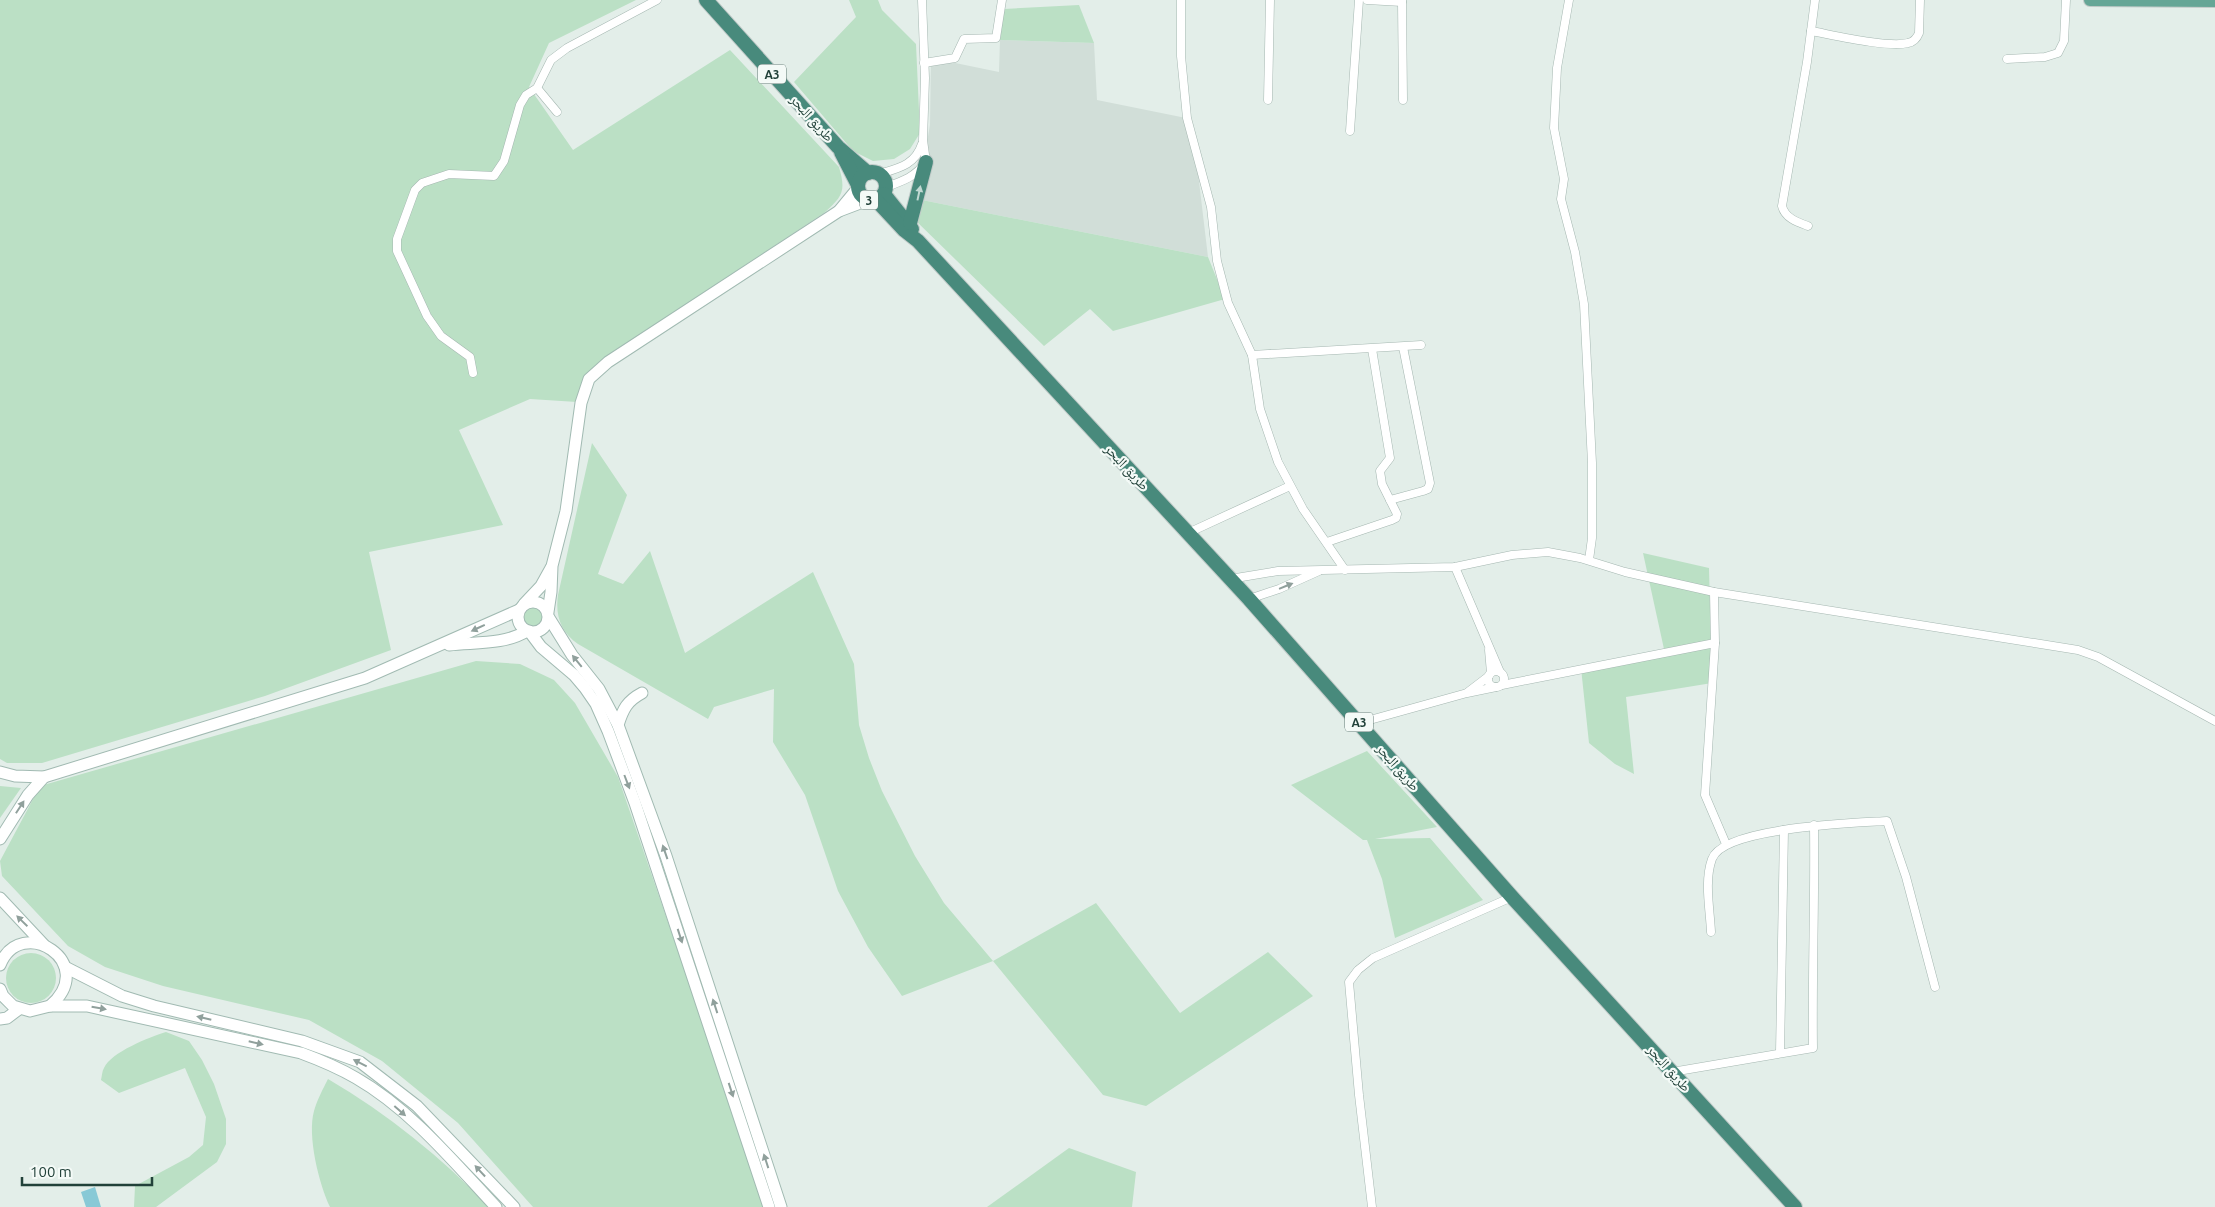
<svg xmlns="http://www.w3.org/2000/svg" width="2215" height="1207" font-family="Ubuntu,'Noto Naskh Arabic',sans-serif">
	<rect width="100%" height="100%" fill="#e3eee9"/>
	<polygon fill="#d1ded8" points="1000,40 1094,43 1097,100 1186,118 1193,131 1208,257 917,199 930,125 931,58 999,72"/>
	<g fill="#bbe0c5">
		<path d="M0,0h636l-87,43 -20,44 44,63 157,-100 109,117c7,24 4,29 -15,46l-224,148 -17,17 -6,24 -47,-3 -71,31 44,95 -134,27 22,98 -126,46 -223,67h-35l-7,-4z"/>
		<polygon points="849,0 878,0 882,10 916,44 920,133 910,149 894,159 873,161 853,151 794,82 856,17"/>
		<polygon points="1079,5 1094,43 1000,40 1004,9"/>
		<polygon points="917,199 1208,257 1225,299 1113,331 1090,309 1044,346 913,218"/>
		<path d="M592,443l35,52 -29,79 25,10 27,-33 35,102 128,-81 41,92 5,61 10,33 13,33 33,65 29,47 49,58 103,-58 84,110 88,-61 45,44 -167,110 -43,-11 -110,-134 -91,35 -34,-49 -30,-56 -33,-96 -32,-53 1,-53 -60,18 -6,12 -130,-75c-17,-12 -23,-28 -20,-49z"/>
		<polygon points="1643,553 1709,568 1712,683 1626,697 1634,774 1615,764 1589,743 1581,668 1664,649"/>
		<circle cx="532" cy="616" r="11"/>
		<polygon points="476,661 520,664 554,680 575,703 618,777 766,1207 533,1207 458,1123 382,1061 309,1020 163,986 105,967 68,946 2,876 0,861 40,786"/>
		<polygon points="1367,751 1437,827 1375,839 1430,838 1483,900 1395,938 1382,879 1367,840 1363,840 1291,785"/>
		<polygon points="0,786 21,788 0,818"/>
		<circle cx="31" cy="978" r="25"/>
		<path d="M166,1032l23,9 13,19 12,24 12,35v25l-9,18 -61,45h-22l1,-21 54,-29 14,-12 3,-28 -21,-49 -66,25 -18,-13c1,-4 1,-9 3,-12 7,-16 46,-31 62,-36z"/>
		<path d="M328,1079c60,35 113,78 161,128h-159c-11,-23 -23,-71 -16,-96 3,-11 9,-22 14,-32z"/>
		<polygon points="1069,1148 1136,1172 1132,1207 987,1207"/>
	</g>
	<polygon fill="#88c9d6" points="95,1187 101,1207 86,1207 81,1192"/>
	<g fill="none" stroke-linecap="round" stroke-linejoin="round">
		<defs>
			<g id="minor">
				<polyline points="1181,0 1181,56 1187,118 1211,207 1217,261 1228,303 1252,355 1260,409 1278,462 1303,509 1345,570"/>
				<polyline points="1367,0 1402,2 1402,0"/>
				<polyline points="1569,0 1557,68 1554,128 1564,179 1561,199 1575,252 1584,304 1592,463 1592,538 1589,560"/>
				<polyline points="1402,2 1403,100"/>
				<path d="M1811,31c22,4 77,17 97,12 6,-1 9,-5 11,-10l1,-33"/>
				<polyline points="2007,59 2045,57 2058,53 2064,41 2066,0"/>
				<polyline points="924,63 955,58 964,39 996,38 1002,0"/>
				<polyline points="537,88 557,112"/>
				<polyline points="1268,100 1270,0"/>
				<polyline points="1350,131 1359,0"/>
				<path d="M879,174c20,-6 36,-9 43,-30"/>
				<path d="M886,187c17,-6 29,-10 40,-25l-3,-22 2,-62 -3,-78"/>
				<path d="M1808,226c-11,-4 -23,-8 -26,-20l25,-144 8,-62"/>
				<polyline points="1252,355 1421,345"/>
				<polyline points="473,373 470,357 441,336 427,316 397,251 397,239 415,190 422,183 449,174 494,176 504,161 520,105 526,95 537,88 551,60 567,48 657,0"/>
				<polyline points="1390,500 1423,491 1428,489 1430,483 1403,347"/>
				<polyline points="1188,533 1290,486"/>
				<polyline points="1327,542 1392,520 1396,518 1397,514 1382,484 1380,471 1390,458 1372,349"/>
				<polyline points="1455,567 1500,672"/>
				<polyline points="1230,579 1278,571 1455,567 1512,555 1548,552 1580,558 1625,572 1714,592 2078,650 2098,657 2215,721"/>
				<polyline points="1714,592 1715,643 1705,795 1726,844"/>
				<polyline points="1249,599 1279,589 1319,571"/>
				<polyline points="1489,650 1491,673"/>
				<circle cx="1496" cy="679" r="8"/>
				<polyline points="1502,685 1715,643"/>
				<polyline points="1468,692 1489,676"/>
				<polyline points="1359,723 1467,693 1496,687"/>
				<path d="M1711,932c-1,-23 -7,-51 1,-73 11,-32 143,-36 175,-38l19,56 29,110"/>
				<polyline points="1780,1053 1784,830"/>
				<path d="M1672,1072l141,-24c-1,-75 2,-148 1,-223"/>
				<polyline points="1372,1207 1359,1095 1349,982 1358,970 1373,958 1512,897"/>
			</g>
			<g id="secondary">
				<polyline points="839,211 858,188"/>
				<circle cx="533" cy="617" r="15"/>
				<polyline points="524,604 541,586 551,568"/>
				<polyline points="548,612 551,592 552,566 566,511 581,403 589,379 608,362 839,211 868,200"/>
				<polyline points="549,618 572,655 599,689 618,725 666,856 781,1207"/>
				<polyline points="529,631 541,647 574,675 585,688 596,704 608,731 635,803 769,1207"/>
				<path d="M449,645c26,-3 55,0 78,-14"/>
				<path d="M618,725c5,-16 9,-24 24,-32"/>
				<polyline points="0,772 15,776 44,777 365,678 519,610"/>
				<polyline points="0,839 28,795 44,777"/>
				<polyline points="0,898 44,945"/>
				<path d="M0,965c21,-52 100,-2 50,41"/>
				<polyline points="65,967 122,996 154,1006 302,1041 360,1062 417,1106 514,1207"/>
				<path d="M0,989l3,7 10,10 17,5 20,-5h37l214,47c19,7 38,15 55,25 54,31 98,84 140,129"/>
				<polyline points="0,1019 7,1018 19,1009"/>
			</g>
			<polyline id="primary" points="2090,0 2215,1"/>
			<g id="trunk">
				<polyline points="706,0 838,147 868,173"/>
				<polyline points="841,152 858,185"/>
				<circle cx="872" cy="186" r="14"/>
				<polyline points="884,194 912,229"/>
				<polyline points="876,200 904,230 918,241 1249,599 1512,897 1795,1207"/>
				<polyline points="910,223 926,162"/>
			</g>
		</defs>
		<use href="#minor" stroke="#a5b7b1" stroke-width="9"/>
		<use href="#secondary" stroke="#a1bab2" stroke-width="13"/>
		<use href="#primary" stroke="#c1cac8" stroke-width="14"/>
		<use href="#trunk" stroke="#c1cac8" stroke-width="16"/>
		<use href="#minor" stroke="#fff" stroke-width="8"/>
		<use href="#secondary" stroke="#fff" stroke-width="11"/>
		<use href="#primary" stroke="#65a696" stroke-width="12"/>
		<use href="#trunk" stroke="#488a7c" stroke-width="14"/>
	</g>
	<defs><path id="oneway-solid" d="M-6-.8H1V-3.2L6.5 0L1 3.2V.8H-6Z" transform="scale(1.25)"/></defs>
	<use fill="#c0d8d2" href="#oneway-solid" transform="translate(919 193) rotate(-78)"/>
	<g fill="#90a09c">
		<use href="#oneway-solid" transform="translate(1286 586) rotate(-22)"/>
		<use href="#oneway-solid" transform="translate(478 628) rotate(155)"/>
		<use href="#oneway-solid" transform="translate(577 661) rotate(-129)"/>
		<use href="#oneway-solid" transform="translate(627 782) rotate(69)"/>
		<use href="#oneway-solid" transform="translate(20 807) rotate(-57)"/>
		<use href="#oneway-solid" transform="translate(665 852) rotate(-109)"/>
		<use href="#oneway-solid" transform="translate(22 921) rotate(-136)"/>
		<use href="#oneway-solid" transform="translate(680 936) rotate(72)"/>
		<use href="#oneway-solid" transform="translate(715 1006) rotate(-108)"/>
		<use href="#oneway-solid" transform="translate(99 1008) rotate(10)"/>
		<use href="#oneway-solid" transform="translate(204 1018) rotate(-167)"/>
		<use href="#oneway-solid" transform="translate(256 1043) rotate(13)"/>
		<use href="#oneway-solid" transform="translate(360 1063) rotate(-153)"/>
		<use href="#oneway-solid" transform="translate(731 1090) rotate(72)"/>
		<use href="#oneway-solid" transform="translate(400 1111) rotate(41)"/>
		<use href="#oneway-solid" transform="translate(766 1161) rotate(-108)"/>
		<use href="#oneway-solid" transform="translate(480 1171) rotate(-133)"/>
	</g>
	<g text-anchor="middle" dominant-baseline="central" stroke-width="4.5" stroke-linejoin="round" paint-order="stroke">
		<g fill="#f4faf7" stroke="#607872" stroke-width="1">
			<rect x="758" y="64.5" width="28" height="19" rx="4"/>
			<rect x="860" y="190.5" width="18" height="19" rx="4"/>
			<rect x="1345" y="712.5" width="28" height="19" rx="4"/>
		</g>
		<g font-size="12" font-weight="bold" fill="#214139">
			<text x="772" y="74">A3</text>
			<text x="869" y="200">3</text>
			<text x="1359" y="722">A3</text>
		</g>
		<g font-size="14" fill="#214139" stroke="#f4faf7">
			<text transform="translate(812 118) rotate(48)">طريق البحر</text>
			<text transform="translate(1127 467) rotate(47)">طريق البحر</text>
			<text transform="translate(1398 767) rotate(49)">طريق البحر</text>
			<text transform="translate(1669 1068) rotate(48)">طريق البحر</text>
		</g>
	</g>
	<path d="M22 1177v8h130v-8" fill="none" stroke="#214139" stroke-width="2.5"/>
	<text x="30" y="1177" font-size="15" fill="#214139" stroke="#f4faf7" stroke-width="4" paint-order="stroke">100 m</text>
</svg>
